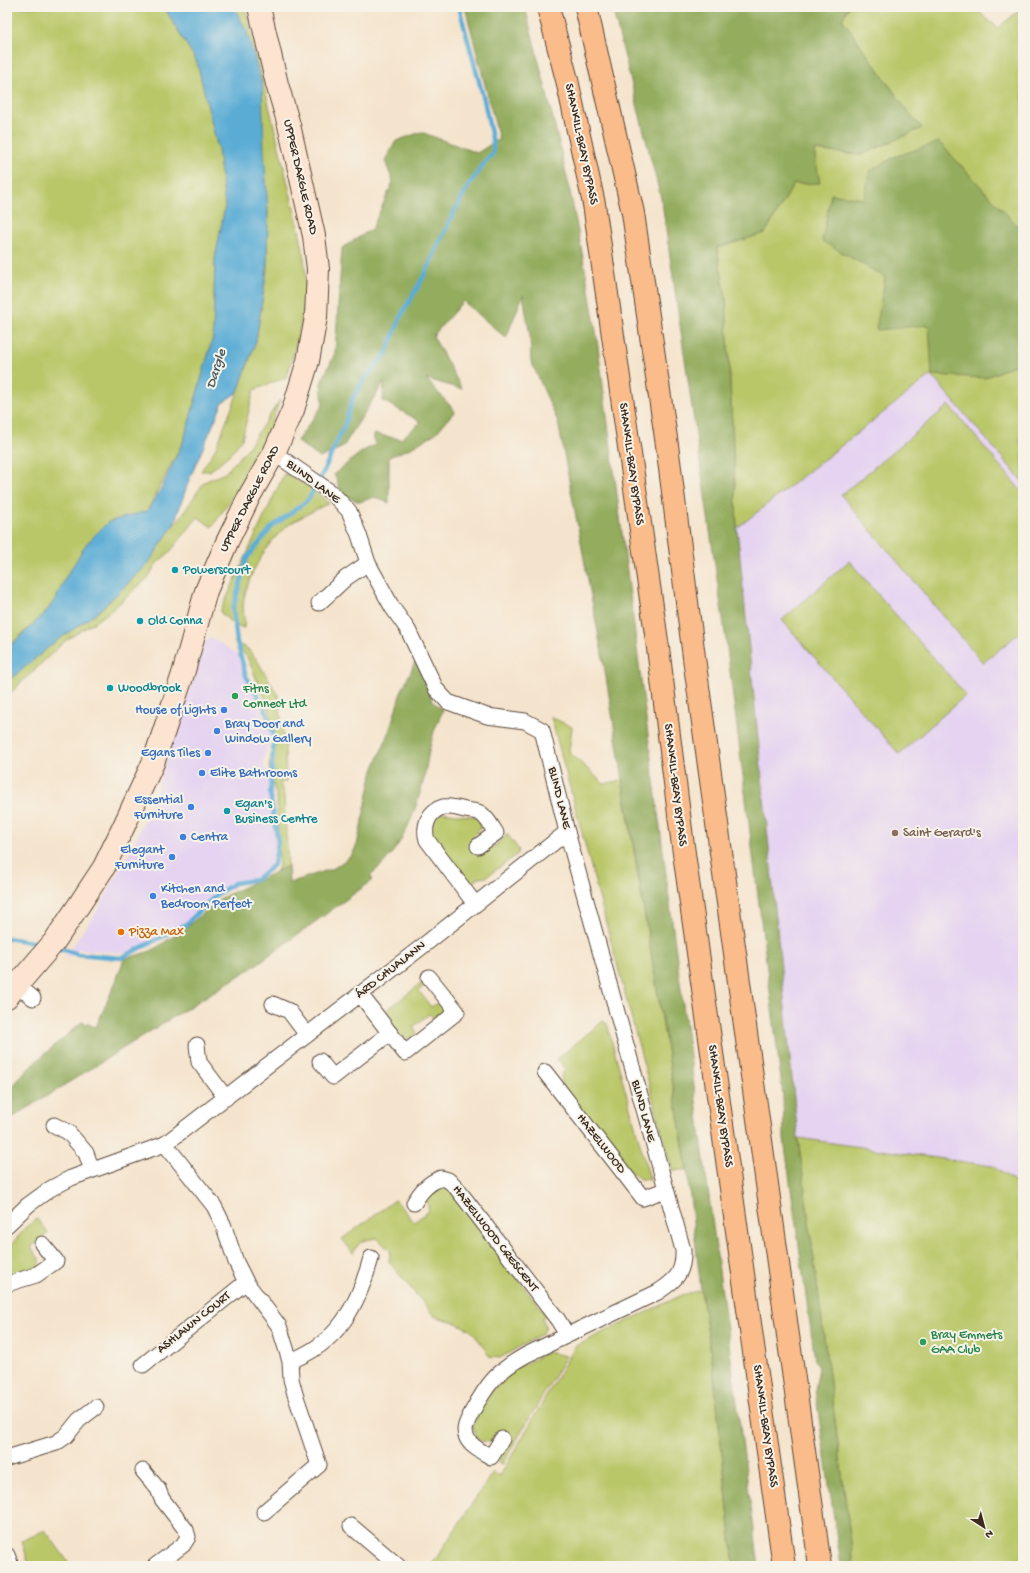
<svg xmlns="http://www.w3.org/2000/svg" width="1030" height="1573" font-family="'Gochi Hand',sans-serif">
	<rect width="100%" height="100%" fill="#f7f3e8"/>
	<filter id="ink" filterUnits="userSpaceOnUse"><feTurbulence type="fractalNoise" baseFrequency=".025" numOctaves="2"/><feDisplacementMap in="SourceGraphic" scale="8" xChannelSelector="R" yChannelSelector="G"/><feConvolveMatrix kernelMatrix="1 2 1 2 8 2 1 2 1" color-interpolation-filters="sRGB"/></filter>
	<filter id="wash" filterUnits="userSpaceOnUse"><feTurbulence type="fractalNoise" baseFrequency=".012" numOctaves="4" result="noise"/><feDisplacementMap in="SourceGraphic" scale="16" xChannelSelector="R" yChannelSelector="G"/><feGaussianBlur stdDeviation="0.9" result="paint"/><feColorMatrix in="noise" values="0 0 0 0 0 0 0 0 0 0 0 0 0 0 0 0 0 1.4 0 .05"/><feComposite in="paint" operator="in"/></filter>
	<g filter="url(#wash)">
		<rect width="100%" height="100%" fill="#f5e4cd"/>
		<g fill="#e5d3f1">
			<polygon points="1023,300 1023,1192 1016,1182 991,1166 798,1138 737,528 932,375"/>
			<polygon points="211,637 237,654 271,735 263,762 272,789 277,831 277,860 275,866 219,895 190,921 176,931 150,946 126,953 78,949 75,956 65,957 98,910 133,846 155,795 204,644"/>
		</g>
		<g fill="#bac769" stroke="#7a7844">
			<polygon points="7,7 164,7 197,62 218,149 225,206 215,259 213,337 184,440 147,511 108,522 87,543 66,577 56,599 45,613 7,648"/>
			<path d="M206,7h39l51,210c5,22 10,45 10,67 -1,32 -11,63 -19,93l-33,13 -12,49 -11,14 -21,18h-9l15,-23 22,-56 18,-51 11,-72 1,-59z"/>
			<polygon points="849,7 973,7 998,28 1023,7 1023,232 939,142 885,277 929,325 984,378 1023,361 1023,440 1019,439 1023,451 1023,482 931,375 737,528 726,299 717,248 765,233 814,150 861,155 922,128 908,112 842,19"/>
			<polygon points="280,400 267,436 244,480 212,527 198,517 169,553 156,564 148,578 108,613 65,641 7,696 7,682 55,642 98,612 148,564 174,524 180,518 204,482 225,473 247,449"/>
			<polygon points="949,405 1023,493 1023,630 983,663 841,495"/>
			<path d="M284,474h3l24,14 18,15c-12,6 -24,12 -36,19 -23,14 -43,49 -49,76 -2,9 1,20 0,30l-10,-3 -14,-13z"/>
			<polygon points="849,561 966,695 899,754 782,620"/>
			<polygon points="234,642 248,649 257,660 278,695 285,746 286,781 280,783 284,796 288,866 277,871 279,865 277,798 269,767 275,735 269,708 247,657"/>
			<polygon points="551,717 572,727 569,752 604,784 622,780 687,1170 672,1170"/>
			<path d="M442,812l35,5c8,9 2,14 -6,21l11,16 19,-13 6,-7 12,16 -1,4 -32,23 -8,1 -5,4 -9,-5 -35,-43 1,-13z"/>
			<path d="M424,981l1,3 -6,7 12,16 8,-5 4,3v8l-7,7 -7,-6 -16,13 4,7c-14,14 -27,-11 -34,-21z"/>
			<polygon points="603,1021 607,1024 650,1180 640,1179 627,1169 562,1084 561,1076 565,1069 557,1059"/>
			<polygon points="798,1138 992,1166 1016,1182 1023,1192 1023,1566 854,1566"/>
			<path d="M443,1186l6,3 97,126 -4,3c4,7 5,10 0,16l-42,24 -10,-1 -14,-21 -6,-6 -14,-7 -22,-7 -45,-54 1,-11 -13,-13c-13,2 -18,3 -24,15l-11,-14 53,-39 19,22 15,-11 -3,-13c5,-7 9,-10 17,-12z"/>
			<polygon points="37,1219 48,1233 31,1247 40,1260 40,1264 38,1267 7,1278 7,1250 26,1227"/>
			<polygon points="701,1290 713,1367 734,1566 431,1566 493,1472 500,1476 575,1346 682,1295"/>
			<polygon points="548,1352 566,1356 502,1465 498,1462 509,1442 497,1432 490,1442 482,1441 477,1438 472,1426 493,1389 507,1373"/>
			<polygon points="45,1530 71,1566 29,1566 22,1541"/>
		</g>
		<g fill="#93ac5d" stroke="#676b3e">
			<path d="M465,7h60c15,60 31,120 44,180 10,48 19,96 27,144l83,644 80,591h-25l-21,-199 -12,-77 -14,-120 -84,-511 -45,-237 -27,-61 -1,-25 -7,-41 -17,43 -43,-37 -30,35 29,53 -36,-10 29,32 -19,22 -25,15 -22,9v46l-15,-6 -14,5 -18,-7 -8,-21c14,-10 25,-23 41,-29l-2,-11 28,5 20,-17 -38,-21 1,-19 -41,65 -23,11 -23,-17 26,-36 -2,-22 14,-30 7,-105 30,-19 21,-47 -8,-21 11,-20 25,-9 56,21 22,-14z"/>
			<polygon points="612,7 849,7 842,19 908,112 922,128 861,155 814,150 820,183 794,184 765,233 717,248 726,299 737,528 798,1138 854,1566 841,1566 815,1390 819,1367 815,1360 784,1139 783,1096 726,640 662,202"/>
			<polygon points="939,142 1023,232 1023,361 985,378 932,375 929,325 876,330 885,277 822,241 831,194 864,199 870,171 894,157"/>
			<path d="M416,660l17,42 10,8c-4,10 -9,19 -11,29 -4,13 -5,26 -8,39 -9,37 -23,74 -54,97l3,5 -123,89 -243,152v-29l26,-28 49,-42 14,5 20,-46 8,-22 27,-8 32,-21 38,-32 67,-32 1,17 45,-15 17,-12 6,-11 16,-75 15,-35 13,-43z"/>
		</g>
		<polygon fill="#5aacd5" stroke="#4a6b7a" points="164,7 234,7 247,32 262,84 264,151 268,210 267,269 256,341 238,392 223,402 189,480 174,524 148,564 98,612 55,642 7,682 7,649 45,613 56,599 66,577 87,543 108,522 147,511 161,489 184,440 213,337 215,259 225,206 218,149 197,62"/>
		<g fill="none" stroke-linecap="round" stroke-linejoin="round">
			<g stroke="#5aacd5" stroke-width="4.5">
				<polyline points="7,938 43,944"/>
				<polyline points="58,948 78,954 121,958 185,925 215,896 234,883 255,880 274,865 278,842 270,794 274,738 265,708 246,676 237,642 233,609 247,558 272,527 308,500 320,479 344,426 353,398 365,378 386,354 402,314 424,276 452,216 467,188 485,162 493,154 493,143 484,100 459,7"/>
			</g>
		</g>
	</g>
	<g filter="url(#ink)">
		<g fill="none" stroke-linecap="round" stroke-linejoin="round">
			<defs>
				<g id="minor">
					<path d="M274,453l58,40 17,18 10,24 9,28 24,44 16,23 28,59 12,13 39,14 38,5 17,9 25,102 116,418c1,23 -7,30 -25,42l-132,63c-29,16 -39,29 -54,57 -4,8 -10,17 -5,26 4,9 16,14 24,19l11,-18"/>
					<polyline points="319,603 346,578 368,563"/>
					<path d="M475,904l-48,-64c-4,-13 1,-29 16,-33 7,-1 15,1 22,3 5,1 11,1 15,3 7,4 12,14 16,20l-18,13"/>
					<polyline points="17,985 33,998"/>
					<polyline points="360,994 405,1053 457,1012 429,977"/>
					<polyline points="273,1004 289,1011 307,1035"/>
					<polyline points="197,1045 199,1062 226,1098"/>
					<polyline points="320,1061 333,1077 390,1033"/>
					<polyline points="545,1072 643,1198 665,1190"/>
					<polyline points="54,1125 68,1132 86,1153 92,1170"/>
					<polyline points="165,1144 214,1206 223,1224 236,1262 246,1282 279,1326 290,1361 291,1379 295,1394 319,1465 264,1512"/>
					<path d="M414,1203c7,-12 14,-20 27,-25l7,2 7,6 103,134 9,15"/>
					<polyline points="7,1225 28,1205 50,1189 71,1178 165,1144 419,949 567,832"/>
					<polyline points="7,1284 36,1275 56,1261 42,1244"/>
					<path d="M290,1361c49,-18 68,-56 81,-103"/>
					<polyline points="143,1365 246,1282"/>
					<polyline points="7,1458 56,1443 66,1436 79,1420 96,1407"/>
					<polyline points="143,1471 158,1489 162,1499 186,1530 188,1537 183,1545 155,1566"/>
					<polyline points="351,1526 398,1566"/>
					<polyline points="7,1555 11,1566"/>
				</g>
				<polyline id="secondary" points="7,997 54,942 79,905 104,867 123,828 153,763 161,740 183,674 206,591 227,542 250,495 274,453 293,410 308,361 316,317 318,269 314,236 289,125 277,84 259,7"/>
				<g id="motorway">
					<polyline points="548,7 567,80 594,204 658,648 683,846 784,1566"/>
					<polyline points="586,7 633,213 667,445 695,665 820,1566"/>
				</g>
			</defs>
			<use href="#minor" stroke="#574638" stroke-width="17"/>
			<use href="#secondary" stroke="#574638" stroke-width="24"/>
			<use href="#motorway" stroke="#574638" stroke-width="24"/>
			<use href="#minor" stroke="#fff" stroke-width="15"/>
			<use href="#secondary" stroke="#fde4d1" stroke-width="22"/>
			<use href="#motorway" stroke="#fabc8b" stroke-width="22"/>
		</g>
	</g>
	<g fill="#0f9aa8" stroke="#f7f3e8" stroke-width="1.5">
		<circle cx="175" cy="570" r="4"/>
		<circle cx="140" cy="621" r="4"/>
		<circle cx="110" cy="688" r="4"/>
		<circle cx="227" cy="811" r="4"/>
	</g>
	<g fill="#2e9e5b" stroke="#f7f3e8" stroke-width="1.5">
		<circle cx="235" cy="696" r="4"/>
		<circle cx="923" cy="1342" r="4"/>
	</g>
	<g fill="#3f7fe0" stroke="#f7f3e8" stroke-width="1.5">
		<circle cx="224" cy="710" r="4"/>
		<circle cx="217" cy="731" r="4"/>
		<circle cx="208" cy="753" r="4"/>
		<circle cx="202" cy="773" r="4"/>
		<circle cx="191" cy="807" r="4"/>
		<circle cx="183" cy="837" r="4"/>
		<circle cx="172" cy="857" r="4"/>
		<circle cx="153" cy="896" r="4"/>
	</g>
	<circle fill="#8d6e63" stroke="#f7f3e8" stroke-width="1.5" cx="895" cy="833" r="4"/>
	<circle fill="#e8710a" stroke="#f7f3e8" stroke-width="1.5" cx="121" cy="932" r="4"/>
	<g text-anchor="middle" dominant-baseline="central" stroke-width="4" stroke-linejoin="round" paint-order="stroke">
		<g font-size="13" fill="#3b2a1e" stroke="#f7f3e8">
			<text transform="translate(581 144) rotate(78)">SHANKILL-BRAY BYPASS</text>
			<text transform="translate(300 177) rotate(77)">UPPER DARGLE ROAD</text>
			<text transform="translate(631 464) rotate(82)">SHANKILL-BRAY BYPASS</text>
			<text transform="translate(313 482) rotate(37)">BLIND LANE</text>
			<text transform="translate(250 499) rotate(-63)">UPPER DARGLE ROAD</text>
			<text transform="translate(675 785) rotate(83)">SHANKILL-BRAY BYPASS</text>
			<text transform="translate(559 798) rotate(76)">BLIND LANE</text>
			<text transform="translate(391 970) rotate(-38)">ÁRD CHUALANN</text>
			<text transform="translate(720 1106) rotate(82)">SHANKILL-BRAY BYPASS</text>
			<text transform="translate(643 1111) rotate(75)">BLIND LANE</text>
			<text transform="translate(601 1144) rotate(52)">HAZELWOOD</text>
			<text transform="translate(495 1239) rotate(52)">HAZELWOOD CRESCENT</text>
			<text transform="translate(194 1323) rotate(-39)">ASHLAWN COURT</text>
			<text transform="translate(765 1426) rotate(82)">SHANKILL-BRAY BYPASS</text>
		</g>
		<g font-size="13" fill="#0d838f" stroke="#f7f3e8" text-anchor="start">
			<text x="183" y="570">Powerscourt</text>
			<text x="148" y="621">Old Conna</text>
			<text x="118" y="688">Woodbrook</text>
			<text x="235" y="804">Egan's<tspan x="235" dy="15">Business Centre</tspan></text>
		</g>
		<g font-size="13" fill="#27864d" stroke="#f7f3e8" text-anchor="start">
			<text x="243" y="689">Fitns<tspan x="243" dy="15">Connect Ltd</tspan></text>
			<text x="931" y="1335">Bray Emmets<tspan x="931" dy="15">GAA Club</tspan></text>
		</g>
		<g font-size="13" fill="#366cbe" stroke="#f7f3e8" text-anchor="end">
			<text x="216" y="710">House of Lights</text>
			<text x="225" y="724" text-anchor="start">Bray Door and<tspan x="225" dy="15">Window Gallery</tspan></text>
			<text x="200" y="753">Egans Tiles</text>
			<text x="210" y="773" text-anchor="start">Elite Bathrooms</text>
			<text x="183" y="800">Essential<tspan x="183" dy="15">Furniture</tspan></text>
			<text x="191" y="837" text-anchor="start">Centra</text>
			<text x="164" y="850">Elegant<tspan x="164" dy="15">Furniture</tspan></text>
			<text x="161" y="889" text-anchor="start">Kitchen and<tspan x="161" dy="15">Bedroom Perfect</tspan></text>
		</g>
		<g font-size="13" fill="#785e54" stroke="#f7f3e8" text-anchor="start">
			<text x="903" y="833">Saint Gerard's</text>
		</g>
		<g font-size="13" fill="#c56008" stroke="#f7f3e8" text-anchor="start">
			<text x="129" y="932">Pizza Max</text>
		</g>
		<g font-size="14" font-style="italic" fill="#46585e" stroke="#f7f3e8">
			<text transform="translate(217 369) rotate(-73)">Dargle</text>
		</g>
	</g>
	<rect width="1030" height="1573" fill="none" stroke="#f7f3e8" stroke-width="24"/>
	<g transform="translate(984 1527) rotate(144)" stroke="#f7f3e8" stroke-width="3" paint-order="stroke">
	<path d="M0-3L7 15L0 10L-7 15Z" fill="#3b2a1e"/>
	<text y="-6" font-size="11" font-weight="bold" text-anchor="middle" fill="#3b2a1e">N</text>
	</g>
</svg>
